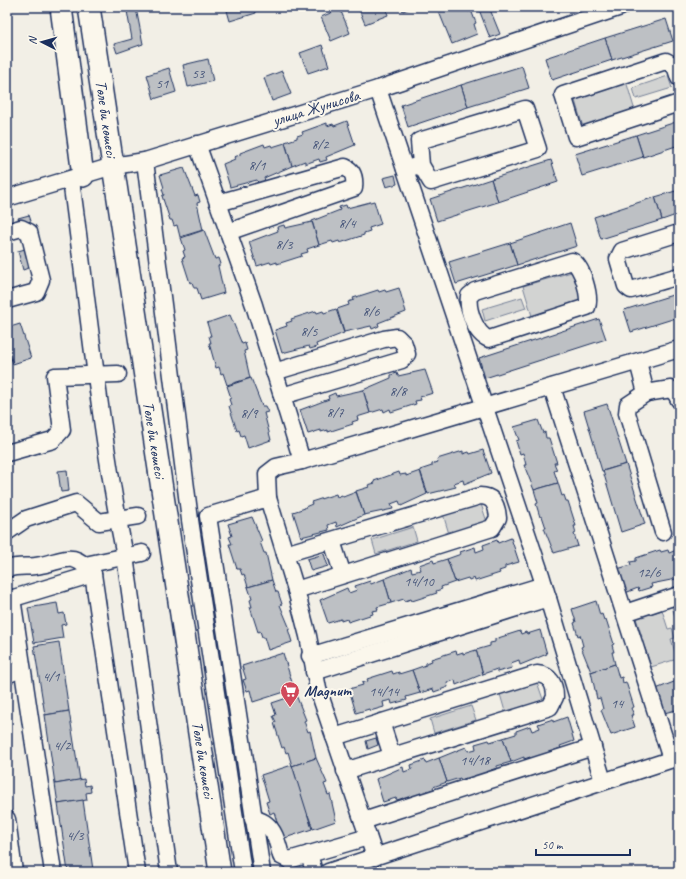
<svg xmlns="http://www.w3.org/2000/svg" width="686" height="879" font-family="Caveat,sans-serif">
	<rect width="100%" height="100%" fill="#f2efe6"/>
	<filter id="ink" filterUnits="userSpaceOnUse"><feTurbulence type="fractalNoise" baseFrequency=".025" numOctaves="2"/><feDisplacementMap in="SourceGraphic" scale="8" xChannelSelector="R" yChannelSelector="G"/><feConvolveMatrix kernelMatrix="1 2 1 2 8 2 1 2 1" color-interpolation-filters="sRGB"/></filter>
	<g filter="url(#ink)">
		<g fill="#d2d3d2" stroke="#768198">
			<polygon points="668,76 672,88 636,99 633,88"/>
			<polygon points="626,81 635,111 583,127 574,97"/>
			<polygon points="575,271 584,301 532,316 523,286"/>
			<polygon points="522,297 526,308 485,321 482,309"/>
			<polygon points="480,501 487,522 449,534 443,514"/>
			<polygon points="413,527 417,541 376,554 372,540"/>
			<polygon points="679,605 679,629 672,607"/>
			<polygon points="662,610 668,629 672,628 675,638 671,639 677,659 651,667 645,648 641,649 638,639 642,637 636,618"/>
			<polygon points="537,682 544,702 506,715 500,694"/>
			<polygon points="471,706 476,720 434,733 430,719"/>
		</g>
		<g fill="#bdc0c4" stroke="#1b2f5e">
			<polygon points="150,7 163,7 150,10"/>
			<polygon points="226,7 254,7 256,13 230,21"/>
			<polygon points="358,7 385,7 388,15 365,24"/>
			<polygon points="401,7 413,7 403,11"/>
			<polygon points="441,7 467,7 468,12 471,10 476,23 474,24 477,34 452,44 439,12"/>
			<polygon points="478,7 489,7 500,34 490,38"/>
			<polygon points="136,8 143,44 117,53 114,44 132,39 127,11"/>
			<polygon points="340,9 350,33 331,41 321,17"/>
			<polygon points="666,19 673,41 612,60 605,38"/>
			<polygon points="605,38 612,60 552,80 545,58"/>
			<polygon points="322,45 329,66 308,73 300,53"/>
			<polygon points="208,59 213,81 188,87 183,65"/>
			<polygon points="522,66 529,88 468,107 461,85"/>
			<polygon points="169,68 176,92 154,99 147,75"/>
			<polygon points="282,71 291,94 272,101 264,78"/>
			<polygon points="461,85 468,107 408,127 401,105"/>
			<polygon points="347,121 355,145 326,157 327,160 320,162 319,159 305,164 305,161 292,166 285,142 297,138 297,136 303,134 302,132 327,123 327,126 333,124 334,126"/>
			<polygon points="679,121 679,145 643,157 636,135"/>
			<polygon points="636,135 643,157 582,176 575,154"/>
			<polygon points="285,143 292,166 264,178 265,181 258,183 257,180 230,187 223,164 235,159 234,157 240,155 240,153 264,144 265,147 271,145 272,147"/>
			<polygon points="551,160 558,182 498,202 491,179"/>
			<polygon points="184,168 195,196 198,195 200,202 197,203 203,230 180,237 177,225 174,226 172,220 170,220 162,196 164,195 162,189 164,188 160,175"/>
			<polygon points="395,175 397,184 386,187 383,178"/>
			<polygon points="491,179 498,202 437,221 430,199"/>
			<polygon points="679,190 679,214 662,220 655,197"/>
			<polygon points="655,197 662,220 601,239 594,217"/>
			<polygon points="374,201 381,224 369,228 370,231 364,233 364,235 340,243 339,241 333,243 332,241 319,245 312,221 340,210 339,207 346,205 347,208"/>
			<polygon points="29,215 31,221 20,224 18,218"/>
			<polygon points="312,222 319,245 307,249 308,252 301,254 302,256 277,264 277,262 271,264 270,262 257,266 249,242 278,231 277,227 284,225 285,228"/>
			<polygon points="570,223 577,246 517,265 510,243"/>
			<polygon points="204,230 215,259 219,258 221,264 218,266 224,293 201,300 197,288 194,288 192,282 190,283 182,258 185,257 183,251 185,250 181,238"/>
			<polygon points="510,243 517,265 456,284 449,262"/>
			<polygon points="25,249 31,267 23,270 18,251"/>
			<polygon points="399,288 406,312 378,323 379,326 372,329 371,326 344,332 337,309 349,305 348,302 354,300 353,298 378,290 379,292 385,290 386,292"/>
			<polygon points="679,293 679,317 631,332 624,310"/>
			<polygon points="336,309 344,333 316,344 317,347 310,349 309,346 282,353 275,330 287,326 286,323 292,321 291,319 316,311 317,313 323,311 324,313"/>
			<polygon points="230,315 242,344 245,343 247,350 244,351 250,378 227,385 223,373 221,374 219,367 216,368 209,343 211,343 209,336 211,336 207,323"/>
			<polygon points="599,319 606,339 485,378 479,358"/>
			<polygon points="20,324 31,358 13,364 7,346 7,328"/>
			<polygon points="425,370 433,393 420,397 421,400 415,401 416,404 391,412 390,409 384,412 383,409 370,413 363,390 391,378 391,375 397,373 398,376"/>
			<polygon points="251,378 262,406 265,406 268,412 264,413 271,440 248,448 244,435 241,436 239,430 237,431 229,406 231,405 229,399 231,398 227,386"/>
			<polygon points="363,390 370,413 357,417 358,420 352,422 353,424 328,432 328,430 321,432 321,430 308,434 300,410 329,399 328,396 335,393 336,396"/>
			<polygon points="607,404 626,464 602,471 584,411"/>
			<polygon points="538,420 543,433 545,432 546,438 549,438 557,463 554,463 557,470 554,471 558,483 534,490 524,465 526,465 523,453 520,454 516,441 519,440 514,427"/>
			<polygon points="483,450 491,473 464,484 463,480 454,483 456,487 428,494 420,470 432,466 432,464 438,462 437,459 463,451 463,454 469,452 470,454"/>
			<polygon points="626,464 645,524 621,532 603,471"/>
			<polygon points="67,470 69,491 61,492 58,471"/>
			<polygon points="420,471 427,494 401,506 399,501 391,504 393,509 364,515 356,491 369,487 368,485 375,483 374,481 399,472 400,475 406,474 406,476"/>
			<polygon points="558,483 562,496 564,495 566,501 568,501 576,526 574,526 576,533 574,534 578,546 554,553 544,528 546,528 542,516 540,517 536,504 538,503 534,490"/>
			<polygon points="356,492 364,515 337,527 336,522 328,525 329,530 301,537 293,512 305,508 305,507 312,504 311,502 336,494 337,497 342,495 343,497"/>
			<polygon points="252,517 262,541 260,542 264,553 266,553 272,580 248,587 244,574 242,575 240,569 237,569 229,544 232,544 229,537 232,536 228,524"/>
			<polygon points="511,538 519,562 505,566 505,569 499,571 500,573 475,581 474,578 469,580 468,578 455,582 447,559 461,554 460,552 475,547 476,552 484,549 483,545 497,540 498,543"/>
			<polygon points="679,549 679,576 676,577 676,579 651,584 652,587 639,591 638,588 625,593 617,569 631,565 630,562 636,561 636,558 660,550 661,552 668,550 669,553"/>
			<polygon points="324,554 328,566 311,571 307,559"/>
			<polygon points="447,559 455,582 441,587 442,589 436,591 437,593 412,601 411,599 405,601 404,599 391,603 384,579 411,568 412,572 421,570 419,565 433,560 434,563"/>
			<polygon points="384,579 391,603 377,607 378,610 372,611 373,614 348,622 347,619 341,621 341,619 328,623 320,600 347,588 349,593 357,590 355,586 370,581 371,584"/>
			<polygon points="272,580 276,592 278,592 282,604 280,605 290,629 288,629 292,642 268,650 264,637 262,637 260,631 258,632 250,607 252,607 250,600 252,599 248,587"/>
			<polygon points="596,601 600,615 602,614 604,620 606,619 614,644 612,645 614,652 612,652 615,664 591,672 581,647 583,646 580,635 578,636 574,623 576,622 572,609"/>
			<polygon points="57,603 59,614 64,613 66,624 61,625 63,638 34,643 28,608"/>
			<polygon points="540,630 547,654 520,665 519,660 511,663 512,668 497,672 497,669 483,674 476,650 490,646 490,643 495,642 495,639 520,631 521,634 526,632 527,634"/>
			<polygon points="59,642 69,711 45,715 34,646"/>
			<polygon points="476,650 483,674 456,685 455,680 447,683 448,687 434,692 433,689 420,693 412,670 426,665 426,663 432,661 431,659 456,651 457,654 463,652 463,654"/>
			<polygon points="283,653 294,689 253,702 250,690 247,691 243,680 246,679 242,666"/>
			<polygon points="615,664 619,678 622,677 623,683 626,682 634,707 631,708 634,715 631,715 635,727 611,735 601,710 603,709 600,698 597,699 591,672"/>
			<polygon points="412,670 420,693 406,697 407,700 392,704 391,700 383,702 384,707 370,711 369,709 356,713 349,689 363,685 362,683 368,681 367,679 392,671 393,674 399,672 399,674"/>
			<polygon points="679,680 679,711 676,712 676,710 664,713 656,689"/>
			<polygon points="296,695 306,720 304,721 308,732 310,731 316,758 292,766 288,752 286,753 284,747 282,748 274,723 276,722 273,716 276,715 272,703"/>
			<polygon points="69,711 80,780 55,784 45,715"/>
			<polygon points="567,717 574,741 560,746 561,748 555,750 556,752 531,760 530,757 524,759 524,757 511,762 503,738 516,734 516,731 530,726 532,731 540,728 538,724 553,719 553,722"/>
			<polygon points="376,738 378,745 368,749 366,741"/>
			<polygon points="503,738 511,762 497,766 497,768 491,770 492,772 467,781 466,778 461,780 460,778 447,782 439,758 466,747 468,751 476,749 475,744 489,740 490,742"/>
			<polygon points="316,758 327,783 324,784 328,795 330,794 336,821 313,829 308,815 306,816 304,810 302,811 294,786 296,785 294,778 296,778 292,766"/>
			<polygon points="439,758 447,782 433,787 434,789 428,791 428,793 404,801 403,798 397,800 396,798 383,802 376,779 403,767 404,772 412,769 411,765 425,760 426,763"/>
			<polygon points="292,765 312,829 282,839 274,812 270,814 266,802 269,801 261,775"/>
			<polygon points="84,779 85,786 90,785 91,792 86,793 87,800 58,804 55,784"/>
			<polygon points="83,800 93,870 68,872 58,804"/>
		</g>
		<g fill="none" stroke-linecap="round" stroke-linejoin="round">
			<defs>
				<g id="minor">
					<polyline points="679,78 675,66 666,61 563,95 576,137 679,103"/>
					<polyline points="378,89 541,575 603,781"/>
					<path d="M197,144l21,59 127,-36c9,4 10,12 9,21l-126,44"/>
					<polyline points="145,161 190,520 243,872"/>
					<polyline points="405,169 421,165 431,182 538,149 525,109 419,141 421,165"/>
					<path d="M71,180c17,125 29,252 54,376l44,316"/>
					<polyline points="7,198 113,166 145,161 378,89 621,7"/>
					<polyline points="218,203 254,305 302,461 679,349"/>
					<polyline points="7,232 21,228 29,232 41,280 36,292 7,300"/>
					<polyline points="679,233 622,251 618,259 626,286 631,290 679,276"/>
					<path d="M572,261c10,4 19,36 15,46l-98,32c-14,-5 -22,-30 -20,-43l6,-5z"/>
					<polyline points="638,362 646,393 628,405 627,413 663,532"/>
					<polyline points="274,372 384,339 397,337 404,344 407,354 402,360 282,396"/>
					<polyline points="552,387 671,759"/>
					<polyline points="646,393 671,389 676,394 679,400"/>
					<polyline points="7,453 53,440 62,430 55,376 118,374"/>
					<polyline points="268,498 267,474 276,467 302,461"/>
					<polyline points="7,532 26,519 76,503 99,522 138,516"/>
					<polyline points="332,541 343,575"/>
					<path d="M285,554l195,-58c13,0 17,9 18,22l-6,10 -196,62"/>
					<polyline points="85,565 142,553"/>
					<path d="M7,569c12,-4 22,-1 34,-4 25,-5 32,-15 52,9l44,298"/>
					<polyline points="12,598 53,872"/>
					<polyline points="7,600 93,574"/>
					<polyline points="625,613 679,595"/>
					<polyline points="310,656 544,585"/>
					<polyline points="314,672 548,598"/>
					<polyline points="7,675 22,668"/>
					<polyline points="381,722 392,756"/>
					<path d="M334,737l203,-63c13,1 18,10 18,23l-5,10 -205,64"/>
					<polyline points="7,819 14,872"/>
					<path d="M253,819c19,2 24,20 28,37l8,4 79,-23"/>
					<polyline points="363,821 593,747"/>
					<polyline points="309,854 314,872"/>
					<polyline points="262,872 208,516 268,498 296,590 308,636 318,689 375,857"/>
					<polyline points="328,872 679,757"/>
				</g>
				<g id="major">
					<polyline points="61,7 83,176"/>
					<polyline points="89,7 220,872"/>
				</g>
			</defs>
			<use href="#minor" stroke="#1b2f5e" stroke-width="19"/>
			<use href="#major" stroke="#1b2f5e" stroke-width="24"/>
			<use href="#minor" stroke="#fbf7ec" stroke-width="16"/>
			<use href="#major" stroke="#fbf7ec" stroke-width="21"/>
		</g>
	</g>
	<defs>
		<symbol id="supermarket-pin" viewBox="-11 -11 22 30"><path d="M0 17L-7.5 6A9.5 9.5 0 1 1 7.5 6Z" fill="#d1495b" stroke="#fbf7ec"/><path d="M-6-5.5h2.5l.6 2H6L4.5 2H-2.5L-4.4-4H-6ZM-1.5 3.2a1.3 1.3 0 1 0 .1 0ZM3 3.2a1.3 1.3 0 1 0 .1 0Z" fill="#fff"/></symbol>
	</defs>
	<g fill-rule="evenodd">
		<use href="#supermarket-pin" x="279" y="680" width="22" height="30"/>
	</g>
	<g text-anchor="middle" dominant-baseline="central" stroke-width="4" stroke-linejoin="round" paint-order="stroke">
		<g font-size="14" fill="#445378">
			<text x="198" y="73">53</text>
			<text x="162" y="83">51</text>
			<text x="320" y="144">8/2</text>
			<text x="257" y="165">8/1</text>
			<text x="347" y="223">8/4</text>
			<text x="284" y="244">8/3</text>
			<text x="371" y="311">8/6</text>
			<text x="309" y="331">8/5</text>
			<text x="398" y="391">8/8</text>
			<text x="335" y="412">8/7</text>
			<text x="249" y="413">8/9</text>
			<text x="649" y="572">12/6</text>
			<text x="419" y="581">14/10</text>
			<text x="51" y="676">4/1</text>
			<text x="384" y="691">14/14</text>
			<text x="617" y="703">14</text>
			<text x="62" y="745">4/2</text>
			<text x="475" y="760">14/18</text>
			<text x="75" y="835">4/3</text>
		</g>
		<g font-size="16" fill="#1b2f5e" stroke="#fbf7ec">
			<text transform="translate(316 108) rotate(-17)">улица Жунисова</text>
			<text transform="translate(106 119) rotate(82)">Төле би көшесі</text>
			<text transform="translate(154 440) rotate(81)">Төле би көшесі</text>
			<text transform="translate(203 760) rotate(81)">Төле би көшесі</text>
		</g>
		<g font-size="16" font-weight="bold" fill="#1b2f5e" stroke="#fbf7ec" text-anchor="start">
			<text x="304" y="691">Magnum</text>
		</g>
	</g>
	<rect width="686" height="879" fill="none" stroke="#fbf7ec" stroke-width="24"/>
	<rect x="12" y="12" width="662" height="855" fill="none" stroke="#1b2f5e" stroke-width="1.5" filter="url(#ink)"/>
	<g transform="translate(42 42) rotate(276)" stroke="#fbf7ec" stroke-width="3" paint-order="stroke">
	<path d="M0-3L7 15L0 10L-7 15Z" fill="#1b2f5e"/>
	<text y="-6" font-size="11" font-weight="bold" text-anchor="middle" fill="#1b2f5e">N</text>
	</g>
	<path d="M536 849v6h94v-6" fill="none" stroke="#1b2f5e" stroke-width="2"/>
	<text x="542" y="849" font-size="12" fill="#1b2f5e" stroke="#fbf7ec" stroke-width="3" paint-order="stroke">50 m</text>
</svg>
